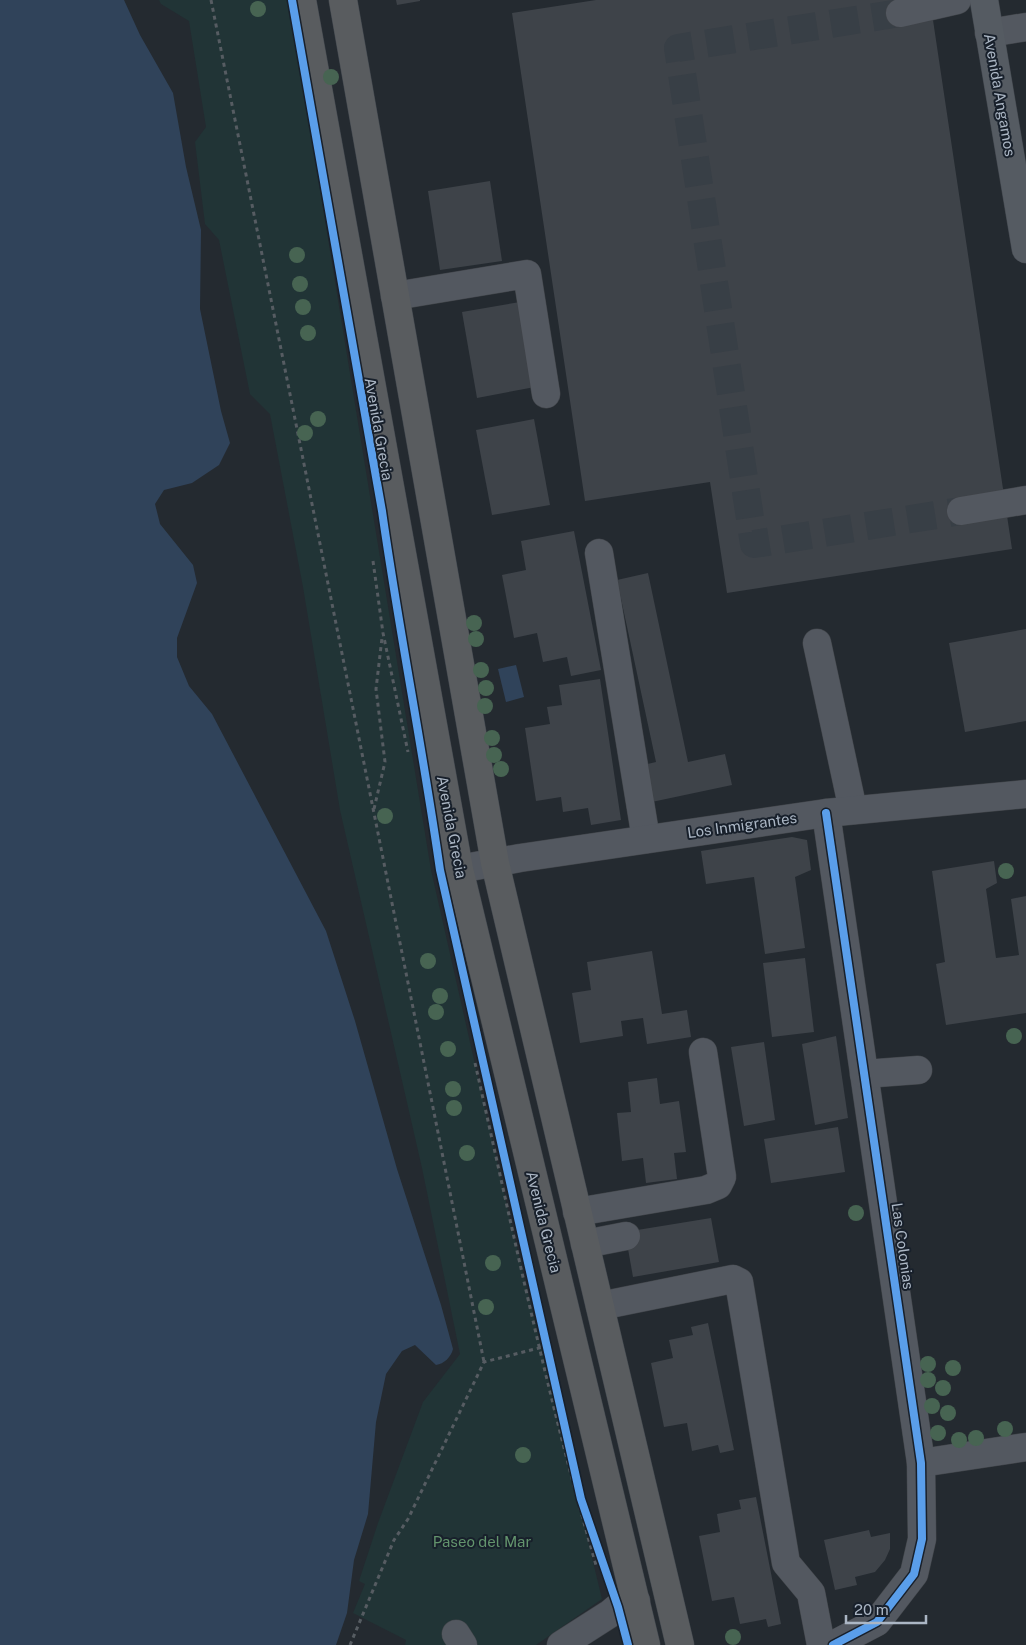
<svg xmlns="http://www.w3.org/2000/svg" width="1026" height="1645" font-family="'Public Sans',sans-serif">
	<rect width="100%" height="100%" fill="#242a30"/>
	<polygon fill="#213436" points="159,0 291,0 300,44 321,196 431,870 510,1219 602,1599 536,1645 405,1645 406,1640 353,1613 365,1584 359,1581 378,1523 423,1402 460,1354 422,1168 340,810 303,587 270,414 250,394 219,240 205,224 195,142 206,127 189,21 161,4"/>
	<g fill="#30435a">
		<path d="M0,0h124l16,35 33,58 13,74 15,63 -1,79 21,102 9,32 -11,22 -27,18 -28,7 -9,14 5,20 33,41 4,18 -20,55v19l12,29 23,28 114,217 29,90 42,148 44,136 12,44c-2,8 -9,15 -17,16l-21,-20 -13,6 -16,23 -10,48 -8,92 -14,46 -7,53 -11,32h-336z"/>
		<polygon points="516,665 524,697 506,702 498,669"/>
	</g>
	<g fill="#3e4349">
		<polygon points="396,0 420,0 420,1 397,5"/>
		<polygon points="596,0 930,0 1012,549 727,593 710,482 585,501 512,13"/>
		<polygon points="490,181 502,261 440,270 428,191"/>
		<polygon points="520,302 535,387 477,398 462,312"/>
		<polygon points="534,419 550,505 492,515 476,430"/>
		<polygon points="574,531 601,670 571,676 567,657 543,662 537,633 514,638 502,575 526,570 521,541"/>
		<polygon points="648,573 688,762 725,754 732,785 647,803 639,766 656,762 617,580"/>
		<polygon points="1026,629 1026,721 965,732 949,643"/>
		<polygon points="600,679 621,820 591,825 588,808 563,812 561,797 536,801 525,728 550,724 547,707 562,705 559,685"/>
		<polygon points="792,837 807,840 811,870 795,877 805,948 765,954 754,877 706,884 701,851"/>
		<polygon points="994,861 997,883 986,889 996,958 1019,955 1011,899 1026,896 1026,1013 946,1025 936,964 945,962 932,871"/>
		<polygon points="652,951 662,1014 687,1010 691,1037 647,1044 643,1018 621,1021 623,1036 580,1043 572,993 591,990 587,962"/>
		<polygon points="805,958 814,1032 772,1037 763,963"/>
		<polygon points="836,1036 848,1118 815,1125 802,1044"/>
		<polygon points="764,1042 775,1120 744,1126 731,1047"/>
		<polygon points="657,1078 660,1104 679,1101 686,1152 674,1153 677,1179 646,1183 643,1158 622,1161 617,1113 631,1112 628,1082"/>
		<polygon points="838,1127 845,1172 771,1183 764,1139"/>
		<polygon points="711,1218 719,1262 633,1277 625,1232"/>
		<polygon points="708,1323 734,1450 720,1453 718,1445 692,1451 687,1423 664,1427 651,1363 673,1358 669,1340 693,1335 691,1327"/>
		<polygon points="756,1497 781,1624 768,1627 766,1619 740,1624 734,1597 712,1601 699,1536 720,1532 717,1514 741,1509 739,1500"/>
		<polygon points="869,1530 871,1537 890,1533 890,1549 885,1560 875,1572 855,1577 857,1585 835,1590 824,1540"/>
	</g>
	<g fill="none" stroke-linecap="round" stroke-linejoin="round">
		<polyline stroke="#383f46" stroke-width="28" stroke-dasharray="28 14" stroke-linecap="butt" points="900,13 678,48 754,544 961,511"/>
		<defs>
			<g id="minor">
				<polyline points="900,13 957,0"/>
				<polyline points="989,33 1026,27"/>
				<polyline points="395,296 527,274 546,394"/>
				<polyline points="961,511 1026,500"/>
				<polyline points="599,553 646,839"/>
				<polyline points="817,643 853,810"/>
				<polyline points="826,813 921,1463 922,1539 914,1574 877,1622 833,1645"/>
				<polyline points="459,869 520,858 826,813 1026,794"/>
				<polyline points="864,1074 918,1070"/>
				<polyline points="577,1212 706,1190 718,1185 722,1177 703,1052"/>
				<polyline points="585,1244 626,1236"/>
				<polyline points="600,1306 733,1279 739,1282 786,1563 811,1593 821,1645"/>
				<polyline points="921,1463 1026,1447"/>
				<polyline points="456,1634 463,1645"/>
				<polyline points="561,1645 611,1613 618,1607 636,1601"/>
			</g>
			<polyline id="major" points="984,0 1026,249"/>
			<g id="highway">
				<polyline points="302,0 459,869 646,1645"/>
				<polyline points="343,0 495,863 680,1645"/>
			</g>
		</defs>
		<use href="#minor" stroke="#404449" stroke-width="29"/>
		<use href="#major" stroke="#41464d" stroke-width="29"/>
		<use href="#highway" stroke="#40464d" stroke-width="29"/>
		<g stroke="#565c62" stroke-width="3" stroke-dasharray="4 4" stroke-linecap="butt">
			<polyline points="211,0 484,1362"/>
			<polyline points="373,561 383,633 408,752"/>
			<polyline points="374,809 385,762 376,689 382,638"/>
			<path d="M475,1063c38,168 73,337 121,502"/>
			<polyline points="350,1645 394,1540 408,1519 484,1362 547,1346"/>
		</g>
		<use href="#minor" stroke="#535860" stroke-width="28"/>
		<use href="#major" stroke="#555b62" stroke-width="28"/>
		<use href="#highway" stroke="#595c5f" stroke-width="28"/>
		<defs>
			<g id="cycleway">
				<path d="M292,0l90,511c17,120 41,239 58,359l141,629 37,108 10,38"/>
				<polyline points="826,813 921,1463 922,1539 914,1574 877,1622 833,1645"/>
			</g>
		</defs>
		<use href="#cycleway" stroke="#18202b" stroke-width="11"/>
		<use href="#cycleway" stroke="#5a9eea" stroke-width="8"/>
	</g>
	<g fill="#476452">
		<circle cx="258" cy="9" r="8"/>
		<circle cx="331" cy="77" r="8"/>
		<circle cx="297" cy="255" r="8"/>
		<circle cx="300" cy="284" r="8"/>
		<circle cx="303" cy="307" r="8"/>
		<circle cx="308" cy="333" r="8"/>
		<circle cx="318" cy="419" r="8"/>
		<circle cx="305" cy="433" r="8"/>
		<circle cx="474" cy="623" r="8"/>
		<circle cx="476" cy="639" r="8"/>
		<circle cx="481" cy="670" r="8"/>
		<circle cx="486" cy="688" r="8"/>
		<circle cx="485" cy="706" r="8"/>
		<circle cx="492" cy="738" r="8"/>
		<circle cx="494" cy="755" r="8"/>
		<circle cx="501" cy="769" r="8"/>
		<circle cx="385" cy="816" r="8"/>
		<circle cx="1006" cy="871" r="8"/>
		<circle cx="428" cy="961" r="8"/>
		<circle cx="440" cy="996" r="8"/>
		<circle cx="436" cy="1012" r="8"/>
		<circle cx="1014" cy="1036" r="8"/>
		<circle cx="448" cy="1049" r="8"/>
		<circle cx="453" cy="1089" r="8"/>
		<circle cx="454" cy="1108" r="8"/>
		<circle cx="467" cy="1153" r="8"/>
		<circle cx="856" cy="1213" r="8"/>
		<circle cx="493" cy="1263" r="8"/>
		<circle cx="486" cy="1307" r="8"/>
		<circle cx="928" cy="1364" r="8"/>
		<circle cx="953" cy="1368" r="8"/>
		<circle cx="928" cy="1380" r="8"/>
		<circle cx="943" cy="1388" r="8"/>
		<circle cx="932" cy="1406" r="8"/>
		<circle cx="948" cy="1413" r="8"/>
		<circle cx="1005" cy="1429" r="8"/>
		<circle cx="938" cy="1433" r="8"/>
		<circle cx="976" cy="1438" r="8"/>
		<circle cx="959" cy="1440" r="8"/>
		<circle cx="523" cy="1455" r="8"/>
		<circle cx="733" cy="1637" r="8"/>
	</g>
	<g text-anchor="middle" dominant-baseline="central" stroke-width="4" stroke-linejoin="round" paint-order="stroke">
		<g font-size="15" fill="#abb6c4" stroke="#18202b">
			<text transform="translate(1000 95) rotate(80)">Avenida Angamos</text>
			<text transform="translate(379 429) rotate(80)">Avenida Grecia</text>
			<text transform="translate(742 825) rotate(-8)">Los Inmigrantes</text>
			<text transform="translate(452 827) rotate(79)">Avenida Grecia</text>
			<text transform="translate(544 1222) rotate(76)">Avenida Grecia</text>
			<text transform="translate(903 1246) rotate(82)">Las Colonias</text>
		</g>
		<g font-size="15" fill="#63946d" stroke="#18202b">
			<text x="482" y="1541">Paseo del Mar</text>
		</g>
	</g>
	<path d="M846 1615v8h80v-8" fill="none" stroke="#abb6c4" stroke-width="2.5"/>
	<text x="854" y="1615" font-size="15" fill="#abb6c4" stroke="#18202b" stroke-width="4" paint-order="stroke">20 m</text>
</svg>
